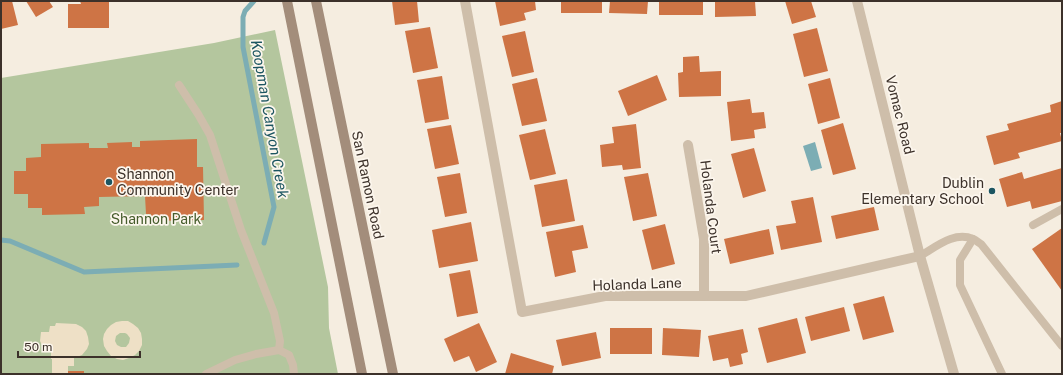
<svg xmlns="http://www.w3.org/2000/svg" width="1063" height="375" font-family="'Public Sans',sans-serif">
	<rect width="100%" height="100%" fill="#f5ede0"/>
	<polygon fill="#b4c69e" points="275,30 328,287 329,328 338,374 1,374 1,78 214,43"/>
	<g fill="#eee0c6" fill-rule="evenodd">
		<path d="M122,321h6l5,3 5,4 3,5 1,6v6l-3,6 -4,4 -6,3 -6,2 -6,-1 -6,-3 -4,-5 -3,-5 -1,-7 1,-5 3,-5 4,-4 5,-3zM120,333h5l2,1 3,4 -1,5 -3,4h-5l-4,-2 -2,-4 1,-5z"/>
		<polygon points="56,323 76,324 82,327 86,331 88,337 89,344 87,349 82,355 74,358 74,366 68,366 68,374 52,373 52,359 56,359 51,359 51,350 50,350 44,349 40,341 41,332 49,332 50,326 55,326"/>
	</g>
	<polygon fill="#7cadb4" points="815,142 822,168 811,171 803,146"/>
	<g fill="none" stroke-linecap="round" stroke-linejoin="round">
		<g stroke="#7cadb4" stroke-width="5">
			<polyline points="254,1 245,11 243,17 243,47 274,207 264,243"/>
			<polyline points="1,240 10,241 84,272 237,265"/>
		</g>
	</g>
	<g fill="#ce7445">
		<polygon points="1,1 12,1 18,25 1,29"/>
		<polygon points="26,1 49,1 53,7 36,17"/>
		<polygon points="80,1 109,1 109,28 68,28 68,4 81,4"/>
		<polygon points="392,1 417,1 419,22 395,25"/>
		<polygon points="495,1 535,1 536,10 524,13 526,20 500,26"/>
		<rect x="561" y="1" width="41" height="12"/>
		<polygon points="610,1 648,1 647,14 609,13"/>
		<rect x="659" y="1" width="44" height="14"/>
		<polygon points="715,1 755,1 756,16 715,17"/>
		<polygon points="785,1 811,1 816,17 792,24"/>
		<polygon points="430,27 438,68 413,73 405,31"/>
		<polygon points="817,28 828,71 804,77 793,34"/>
		<polygon points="525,31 534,72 512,77 502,36"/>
		<polygon points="699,56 700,72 721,71 721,96 679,97 678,73 683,72 683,57"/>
		<polygon points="657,75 667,100 628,116 618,91"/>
		<polygon points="442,76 449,119 425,123 417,80"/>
		<polygon points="537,78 547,121 522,126 512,84"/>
		<polygon points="830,78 840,118 818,124 808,84"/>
		<polygon points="750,99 752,113 764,112 766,128 754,130 755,138 731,141 727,102"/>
		<polygon points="1062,101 1062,133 1060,133 1062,141 1018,153 1020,158 994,165 986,136 1009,130 1007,124 1051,112 1050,105"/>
		<polygon points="843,123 856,169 833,175 821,130"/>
		<polygon points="636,124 641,168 623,170 622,165 602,167 600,145 614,143 612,127"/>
		<polygon points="451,125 459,164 435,169 427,129"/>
		<polygon points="545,129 556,174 530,180 519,135"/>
		<polygon points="197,139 197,167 203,167 204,220 151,221 151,214 146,214 145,196 99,197 99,206 84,207 85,214 42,215 42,208 28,208 28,194 14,194 14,171 26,171 26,158 41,157 41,144 89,143 89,148 108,148 107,143 132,142 132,147 140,147 140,141"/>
		<polygon points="754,148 766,191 743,198 731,154"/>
		<polygon points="1062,168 1062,201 1032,209 1030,201 1007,207 999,179 1022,172 1024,179"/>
		<polygon points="460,173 467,213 445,217 437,177"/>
		<polygon points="648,173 657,216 633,221 624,177"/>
		<polygon points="567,179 575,221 542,227 534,185"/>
		<polygon points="813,197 822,242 781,250 776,226 796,223 791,201"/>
		<polygon points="874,207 879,230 836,239 831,216"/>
		<polygon points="471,222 478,261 439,268 432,230"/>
		<polygon points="665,224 675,264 652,270 642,230"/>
		<polygon points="583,225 588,248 572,251 576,272 555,277 546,232"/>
		<polygon points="1062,228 1062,291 1032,249"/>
		<polygon points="769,229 774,254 730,264 724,239"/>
		<polygon points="470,270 478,313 457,317 449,274"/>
		<polygon points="884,296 894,332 863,340 853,304"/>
		<polygon points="844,307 850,331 811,341 805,317"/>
		<polygon points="797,318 806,353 767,363 758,328"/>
		<polygon points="479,323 497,362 476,372 469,356 454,362 444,339"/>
		<rect x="610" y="328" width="42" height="26"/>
		<polygon points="663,328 701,330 699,357 662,355"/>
		<polygon points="743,329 748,352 741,354 743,364 730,367 728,358 713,361 708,336"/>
		<polygon points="596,332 601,358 562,366 556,340"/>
		<polygon points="511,353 554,366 552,374 505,374"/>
		<rect x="68" y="371" width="16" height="3"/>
	</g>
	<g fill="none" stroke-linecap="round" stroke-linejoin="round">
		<g stroke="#cebeaa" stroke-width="8">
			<polyline points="179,85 198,114 210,135 241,230 274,313 280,341 279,350"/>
			<polyline points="1033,225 1062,209"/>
			<polyline points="973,239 960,260 960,285 1002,374"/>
			<path d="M920,256c16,-9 34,-25 53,-17 3,1 6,4 8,5l81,102"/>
			<polyline points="206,374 235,360 256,354 279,350 289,355 293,365 294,374"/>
		</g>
		<g stroke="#cebeaa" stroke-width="10">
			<polyline points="465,1 522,312 605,296 746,296 920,256"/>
			<polyline points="857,1 920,256 954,374"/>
			<polyline points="688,145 704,239 704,296"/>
		</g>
		<g stroke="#a38d7b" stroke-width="10">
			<polyline points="287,1 362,374"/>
			<polyline points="316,1 393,374"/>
		</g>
	</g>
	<g fill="#1c5561" stroke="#fcf6ed" stroke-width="1.5">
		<circle cx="109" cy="182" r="4"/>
		<circle cx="992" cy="191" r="4"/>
	</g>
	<g text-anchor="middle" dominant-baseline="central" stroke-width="3.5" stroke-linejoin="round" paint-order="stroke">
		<g font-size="14" fill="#3c312a" stroke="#fcf6ed">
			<text transform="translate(900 115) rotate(76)">Vomac Road</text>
			<text transform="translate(368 185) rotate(78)">San Ramon Road</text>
			<text transform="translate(711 207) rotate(83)">Holanda Court</text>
			<text transform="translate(637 284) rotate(-2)">Holanda Lane</text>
		</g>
		<g font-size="14" fill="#3c312a" stroke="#fcf6ed" text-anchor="start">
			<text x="117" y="174">Shannon<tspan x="117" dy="16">Community Center</tspan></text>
			<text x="984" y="183" text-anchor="end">Dublin<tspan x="984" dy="16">Elementary School</tspan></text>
		</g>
		<g font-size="14" fill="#465c2c" stroke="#fcf6ed">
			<text x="156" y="219">Shannon Park</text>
		</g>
		<g font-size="15" font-style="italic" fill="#1c5561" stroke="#fcf6ed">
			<text transform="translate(270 119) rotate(80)">Koopman Canyon Creek</text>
		</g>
	</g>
	<rect width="1063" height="375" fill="none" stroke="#3c312a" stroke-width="4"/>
	<path d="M18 351v6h122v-6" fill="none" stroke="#3c312a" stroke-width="2"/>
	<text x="24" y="351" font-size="12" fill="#3c312a" stroke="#fcf6ed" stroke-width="3" paint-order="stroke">50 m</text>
</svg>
